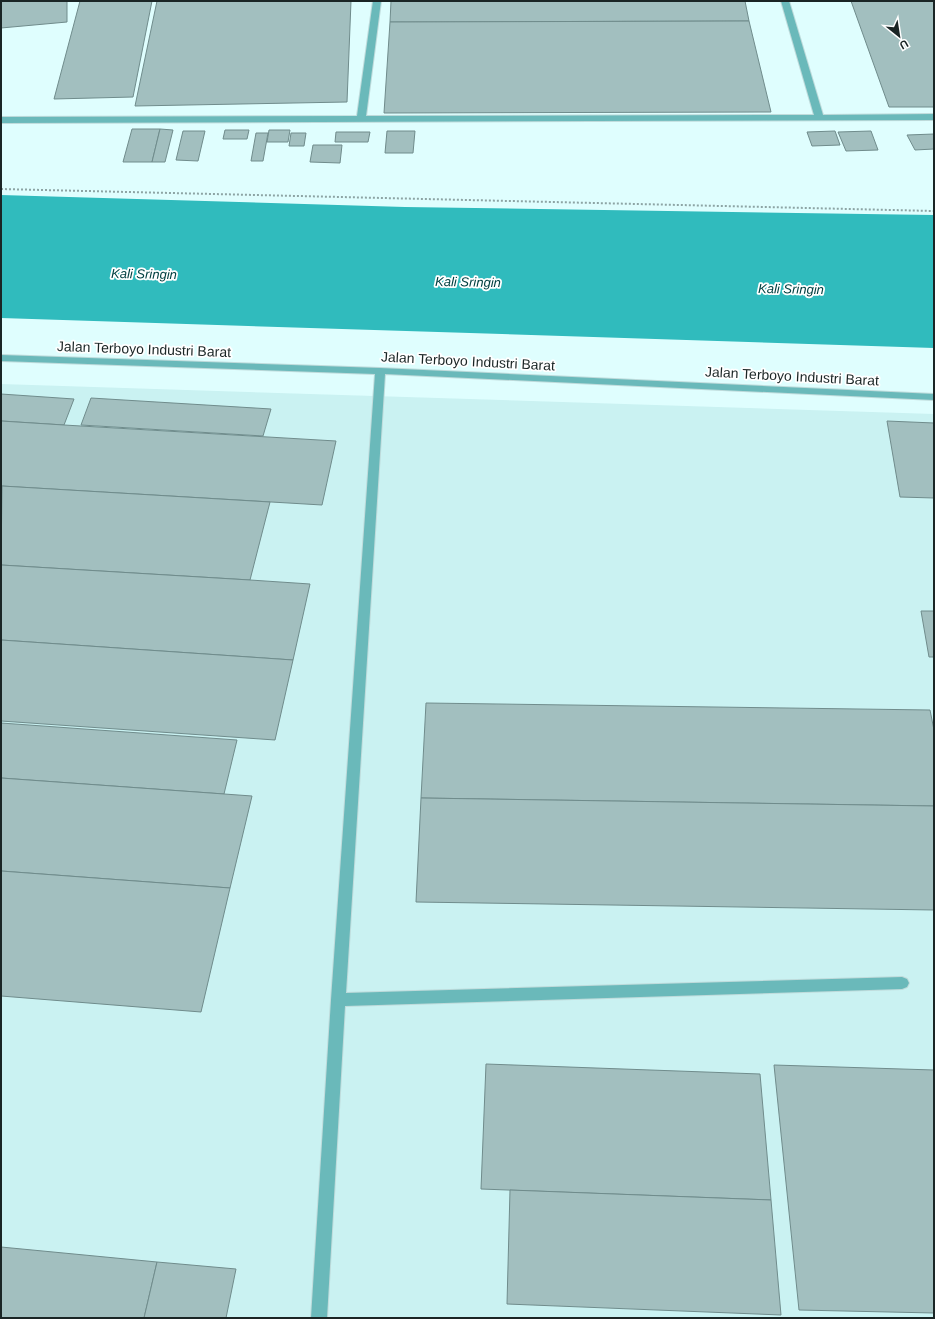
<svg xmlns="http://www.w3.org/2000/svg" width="935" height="1319" font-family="Arial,sans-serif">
	<rect width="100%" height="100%" fill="#dffefe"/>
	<polygon fill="#caf2f2" points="1,384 934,414 934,1318 1,1318"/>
	<polygon fill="#30bbbd" points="1,195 405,207 934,215 934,348 1,318"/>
	<g fill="#a2bfbf" stroke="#708c8c">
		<polygon points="1,1 67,1 67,22 1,28"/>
		<polygon points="80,1 152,1 133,97 54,99"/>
		<polygon points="157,1 351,1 347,102 135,106"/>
		<polygon points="391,1 745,1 749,21 390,22"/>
		<polygon points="851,1 934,1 934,107 889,107"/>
		<polygon points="749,21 771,112 384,113 390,22"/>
		<polygon points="132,129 160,129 152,162 123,162"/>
		<polygon points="160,129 173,130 165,162 152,162"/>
		<polygon points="225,130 249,130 247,139 223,139"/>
		<polygon points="269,130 290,130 288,142 267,142"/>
		<polygon points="183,131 205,131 198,161 176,160"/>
		<polygon points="387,131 415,131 413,153 385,153"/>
		<polygon points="835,131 840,145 812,146 807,132"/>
		<polygon points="871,131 878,150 846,151 838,132"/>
		<polygon points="336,132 370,132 368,142 335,142"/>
		<polygon points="256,133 268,133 263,161 251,161"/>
		<polygon points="291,133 306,133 304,146 289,146"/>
		<polygon points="934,134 934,149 915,150 907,135"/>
		<polygon points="313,145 342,145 340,163 310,162"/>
		<polygon points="1,394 74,399 64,425 1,421"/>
		<polygon points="91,398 271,409 263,436 81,425"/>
		<polygon points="1,421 64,425 336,441 322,505 1,486"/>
		<polygon points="887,421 934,423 934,498 900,497"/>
		<polygon points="2,486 270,502 250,580 1,565"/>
		<polygon points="1,565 250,580 310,584 293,660 1,640"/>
		<polygon points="921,611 934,611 934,657 929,657"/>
		<polygon points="1,640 293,660 275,740 1,721"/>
		<polygon points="426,703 930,710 934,730 934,806 421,798"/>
		<polygon points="1,723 237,740 224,794 1,778"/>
		<polygon points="1,778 252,796 230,888 1,871"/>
		<polygon points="421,798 934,806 934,910 416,902"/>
		<polygon points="1,871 230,888 201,1012 1,996"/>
		<polygon points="486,1064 760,1074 771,1200 481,1189"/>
		<polygon points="774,1065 934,1070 934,1313 799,1310"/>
		<polygon points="510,1190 771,1200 781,1315 507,1304"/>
		<polygon points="1,1247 157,1262 144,1318 1,1318"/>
		<polygon points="157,1262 236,1269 226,1318 144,1318"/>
	</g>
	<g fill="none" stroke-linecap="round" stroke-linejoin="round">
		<defs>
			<g id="service">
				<polygon points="373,1 381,1 366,116 814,115 781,1 789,1 823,115 934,114 934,120 1,123 1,117 357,116"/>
				<polygon points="1,355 380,368 934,394 934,400 385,374 346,993 902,977 907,979 909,983 907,987 902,989 345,1006 327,1318 311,1318 331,1000 375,374 1,361"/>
			</g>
		</defs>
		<use href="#service" stroke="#bfdbdb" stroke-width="2"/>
		<polyline stroke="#8da4a4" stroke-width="2" stroke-dasharray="2 2" stroke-linecap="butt" points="1,189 934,211"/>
		<use href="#service" fill="#6ab9ba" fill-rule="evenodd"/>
	</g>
	<g text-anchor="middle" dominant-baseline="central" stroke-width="3.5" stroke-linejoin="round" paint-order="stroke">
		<g font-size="13" font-style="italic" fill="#004041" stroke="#fff">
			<text transform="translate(144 274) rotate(1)">Kali Sringin</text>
			<text transform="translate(468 282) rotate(1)">Kali Sringin</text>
			<text transform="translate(791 289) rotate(1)">Kali Sringin</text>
		</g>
		<g font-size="14" fill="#1a2525" stroke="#fff">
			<text transform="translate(144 349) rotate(2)">Jalan Terboyo Industri Barat</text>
			<text transform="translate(468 361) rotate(3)">Jalan Terboyo Industri Barat</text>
			<text transform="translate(792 376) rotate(3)">Jalan Terboyo Industri Barat</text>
		</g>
	</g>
	<rect width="935" height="1319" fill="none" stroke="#1a2525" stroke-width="4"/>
	<g transform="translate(899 36) rotate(150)" stroke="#ffffff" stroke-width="3" paint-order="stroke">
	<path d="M0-3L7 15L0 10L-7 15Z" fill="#1a2525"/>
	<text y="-6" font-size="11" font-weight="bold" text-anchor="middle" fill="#1a2525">U</text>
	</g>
</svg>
